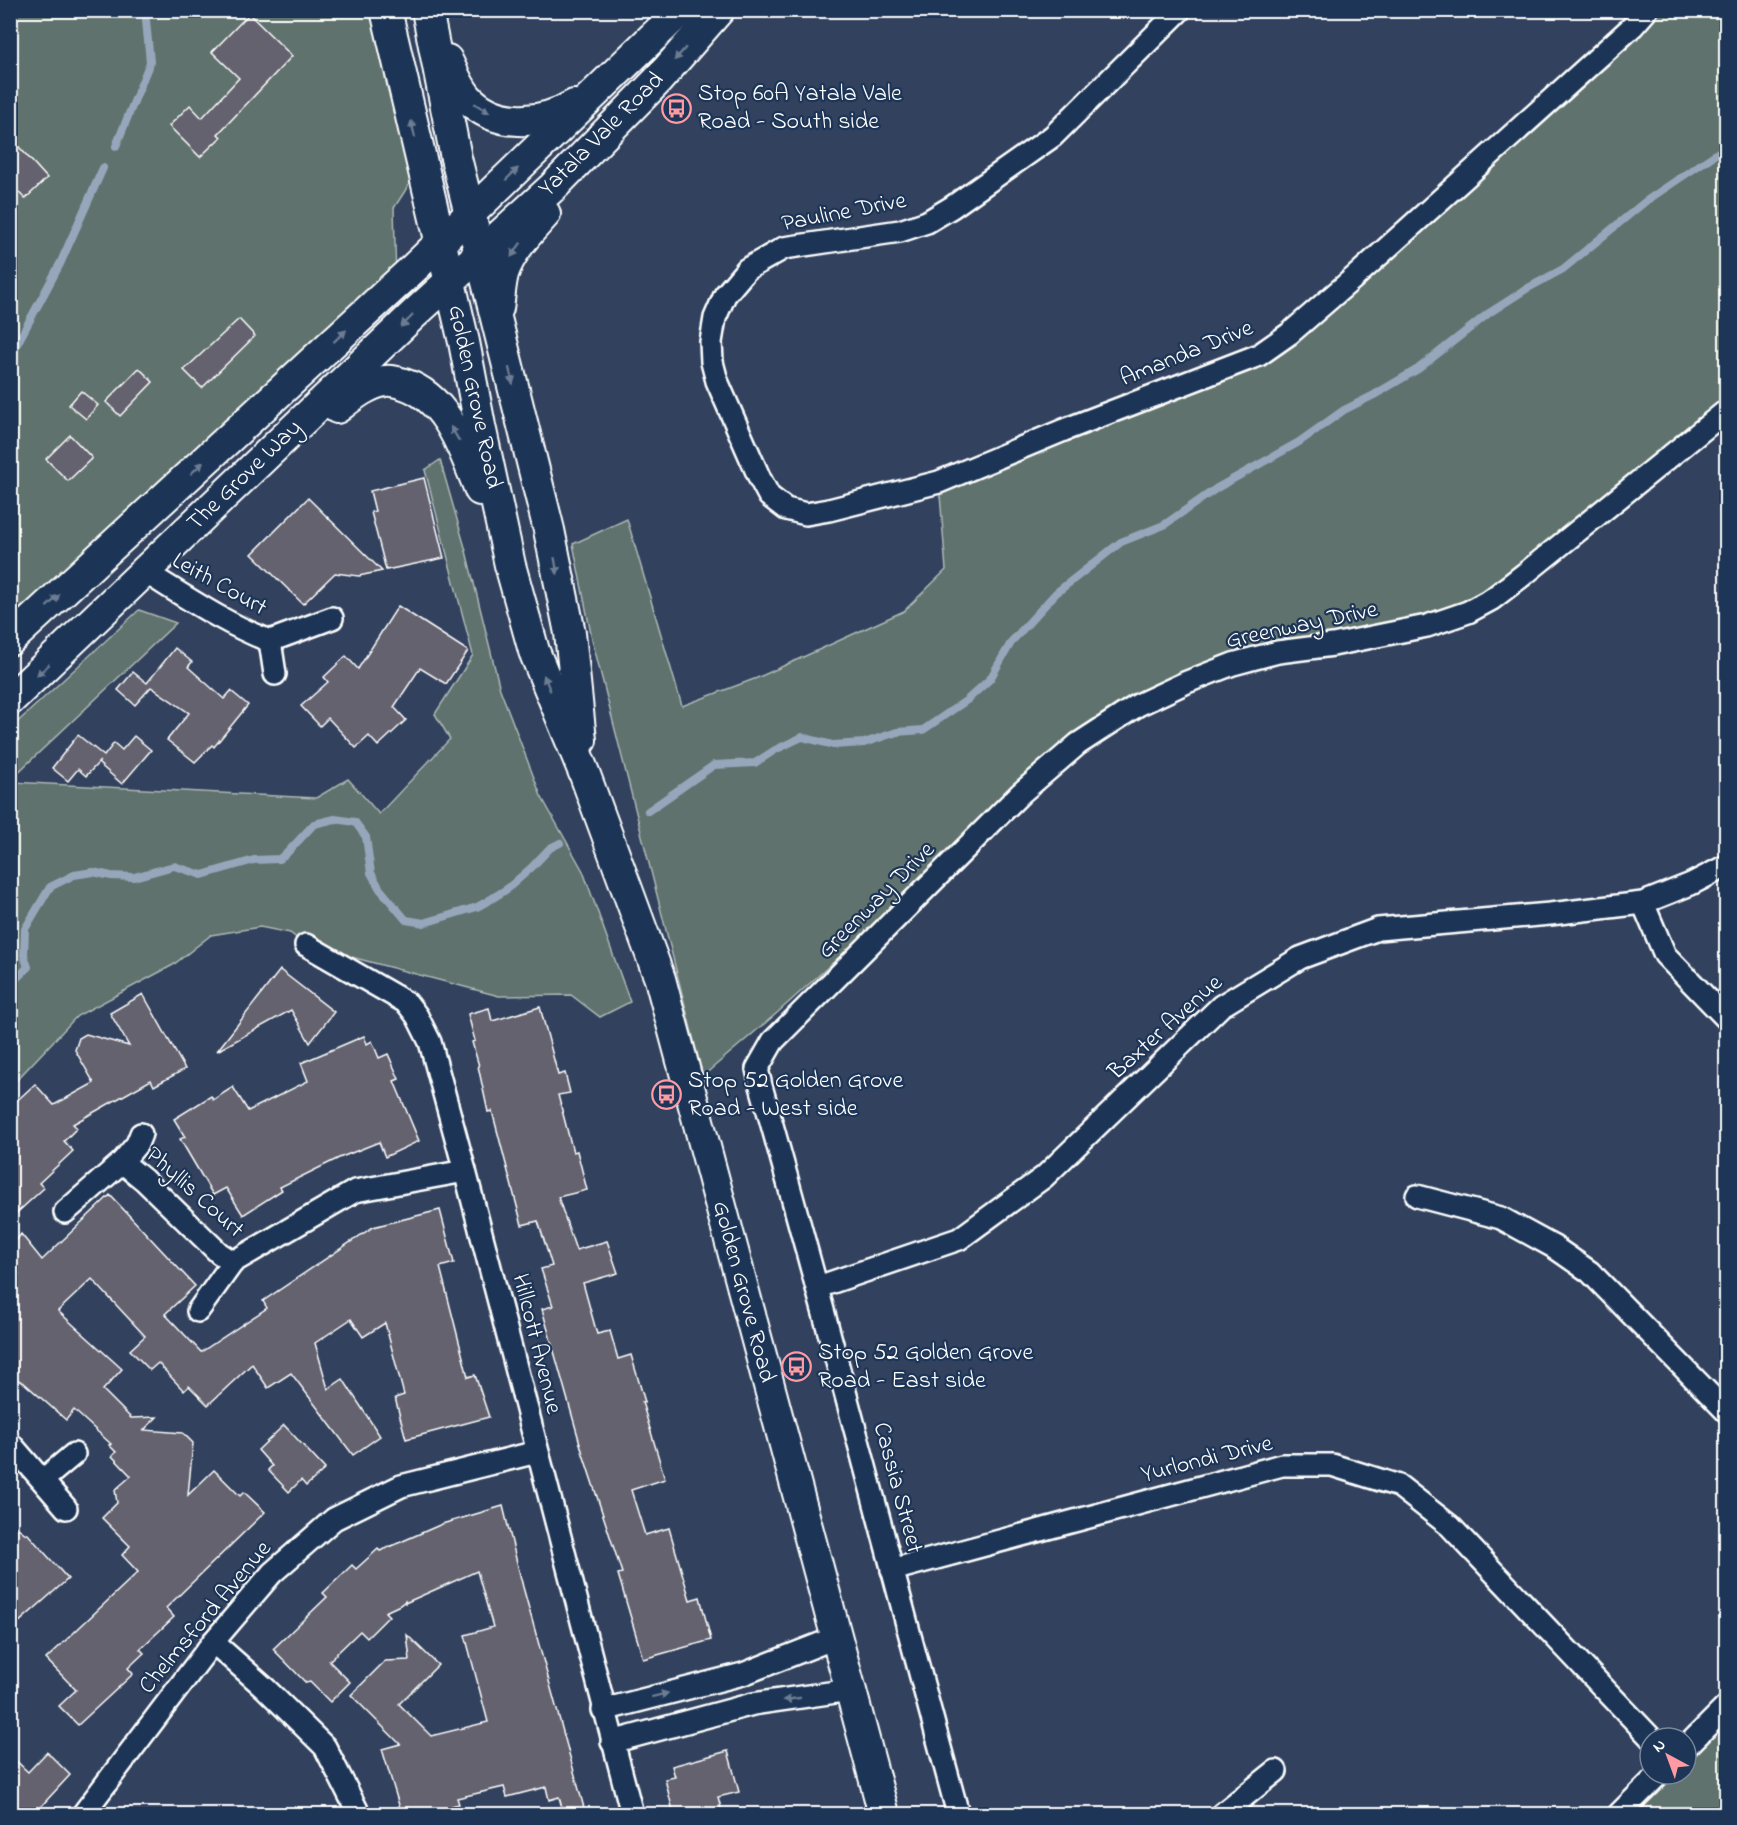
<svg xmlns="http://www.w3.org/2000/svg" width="1737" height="1825" font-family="'Indie Flower',sans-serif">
	<rect width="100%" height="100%" fill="#32425e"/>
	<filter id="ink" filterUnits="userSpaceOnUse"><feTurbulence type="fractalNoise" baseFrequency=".0167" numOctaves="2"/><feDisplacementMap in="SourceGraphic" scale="12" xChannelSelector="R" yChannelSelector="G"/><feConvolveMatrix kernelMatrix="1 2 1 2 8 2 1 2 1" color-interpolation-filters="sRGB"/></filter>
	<g filter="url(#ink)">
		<g fill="#5f726d" stroke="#afb8b6" stroke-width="1.5">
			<polygon points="20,10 397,11 421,166 394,208 396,279 11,639 11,25"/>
			<polygon points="1645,11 1726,11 1726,407 1468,612 1187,682 1021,793 777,1013 703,1076 592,639 573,544 627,519 682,706 757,678 904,611 946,570 939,482 1243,362"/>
			<polygon points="440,460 466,551 500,689 541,796 583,871 630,1002 600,1017 571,995 499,996 306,945 290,933 260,927 211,935 173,965 77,1016 11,1086 11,782 316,798 348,779 379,814 450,739 435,714 473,655 425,470"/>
			<polygon points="139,610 176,623 11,779 11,728"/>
			<polygon points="1726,1708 1726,1814 1621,1814 1661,1774 1686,1774 1686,1749"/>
		</g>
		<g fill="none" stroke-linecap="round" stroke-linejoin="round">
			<g stroke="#96a7bc" stroke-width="8">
				<polyline points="116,146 150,62 145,10"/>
				<polyline points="10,357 60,264 103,168"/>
				<polyline points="648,811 714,765 755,763 775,750 802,737 833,745 864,743 897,732 923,730 967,700 990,679 1012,641 1056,593 1121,542 1164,525 1217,488 1299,442 1344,410 1374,395 1418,369 1489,313 1528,288 1563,269 1646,201 1726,147"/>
				<polyline points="10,985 28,967 24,955 25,929 50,887 74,875 93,872 111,876 134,877 174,866 202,875 254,860 279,859 286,854 314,824 335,819 355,822 366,837 371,873 380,889 406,920 424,923 477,907 488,901 507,889 531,868 550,848 560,843"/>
			</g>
		</g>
		<g fill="#64626e" stroke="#fff" stroke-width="1.5">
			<polygon points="249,14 292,56 218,134 221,137 200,157 169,126 190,105 202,118 239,78 212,52"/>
			<polygon points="10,137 47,178 25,199 10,183"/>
			<polygon points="239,319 255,336 202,388 184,370"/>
			<polygon points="139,368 153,382 120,416 106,402"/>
			<polygon points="81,391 98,405 86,419 69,405"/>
			<polygon points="70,435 92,458 68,481 46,459"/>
			<polygon points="424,478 444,558 386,570 371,512 375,511 370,491"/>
			<polygon points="308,498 382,571 359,576 335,573 303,604 252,554"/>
			<polygon points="398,606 468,651 446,684 420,668 394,707 406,720 378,746 369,736 356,748 328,718 320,726 301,706 328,682 324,677 346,656 358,669"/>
			<polygon points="175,648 192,662 188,667 224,699 231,691 248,705 214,747 212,745 195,762 167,740 189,713 151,687 135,705 118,690 133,672 147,683"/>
			<polygon points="78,735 104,756 114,743 122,750 134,736 151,750 122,784 98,763 100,761 86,776 78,769 68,781 52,768"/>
			<polygon points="280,970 334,1012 310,1043 291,1010 217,1051"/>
			<polygon points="143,994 185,1069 154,1086 151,1080 73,1124 77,1128 64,1141 73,1151 39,1183 44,1188 10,1219 10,1107 35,1084 54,1105 94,1083 75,1050 79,1038 86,1034 129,1046 110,1013"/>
			<polygon points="540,1007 558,1075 565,1073 570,1093 558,1095 573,1152 577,1151 587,1190 558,1197 576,1250 607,1241 618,1273 583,1283 597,1334 610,1331 618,1359 631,1355 645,1402 642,1402 665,1479 631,1490 645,1535 669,1528 690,1600 700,1597 711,1640 643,1659 618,1574 622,1573 583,1454 542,1309 553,1306 541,1269 552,1266 538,1221 522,1225 492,1111 488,1112 478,1066 479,1066 472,1042 475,1041 468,1014 489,1008 492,1021"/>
			<polygon points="364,1036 367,1044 372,1041 379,1058 388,1054 399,1079 394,1081 419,1141 385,1157 379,1142 339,1158 280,1187 282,1190 243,1215 226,1188 213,1195 180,1139 185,1137 174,1119 211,1096 213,1100 233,1087 248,1111 308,1081 301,1063"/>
			<polygon points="110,1195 195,1286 165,1314 201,1352 267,1308 263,1301 373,1227 440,1210 454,1263 440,1267 468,1377 475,1375 489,1417 406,1439 395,1398 404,1395 385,1323 363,1337 351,1319 315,1343 328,1389 343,1379 380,1436 353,1455 291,1373 268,1388 252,1364 208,1405 189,1386 184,1391 158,1363 150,1370 130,1350 145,1336 92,1279 58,1311 122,1369 103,1390 131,1418 157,1417 144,1430 183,1433 193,1443 188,1495 214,1470 240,1496 244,1492 265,1512 166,1608 174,1617 140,1649 144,1653 128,1668 133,1674 78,1725 59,1706 76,1690 46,1659 138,1572 122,1555 130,1546 102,1518 117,1503 115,1490 131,1476 112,1456 116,1452 109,1445 111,1444 74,1410 66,1420 24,1383 10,1376 10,1285 19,1274 10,1265 10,1249 21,1234 42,1260"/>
			<polygon points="284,1425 325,1469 306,1486 301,1480 289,1492 268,1470 272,1466 258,1450"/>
			<polygon points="503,1506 523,1587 586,1815 564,1815 559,1797 549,1800 546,1787 507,1797 504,1787 457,1798 459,1804 451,1806 454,1815 402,1815 382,1749 400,1744 351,1695 385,1661 410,1660 407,1635 438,1665 399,1704 431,1736 488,1722 465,1635 493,1627 477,1571 405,1603 405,1601 400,1605 385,1612 389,1616 367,1638 360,1631 329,1661 350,1682 330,1702 310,1682 306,1683 273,1649 327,1597 323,1593 352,1565 356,1569 378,1549 380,1551 442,1524"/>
			<polygon points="10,1522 26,1534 27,1533 68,1579 10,1630"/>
			<polygon points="728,1751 739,1792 718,1797 723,1815 674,1815 665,1779 675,1777 672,1766"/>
			<polygon points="47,1752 70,1775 33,1815 25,1815 10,1800 10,1755 28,1772"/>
		</g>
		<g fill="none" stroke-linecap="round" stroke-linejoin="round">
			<defs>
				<g id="street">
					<polyline points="1180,10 1053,136 952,207 927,222 900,231 784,248 747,269 725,295 715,318 711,342 712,362 717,381 760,479 769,496 786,509 806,514 829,510 939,482 1064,430 1259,355 1289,334 1356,276 1633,26 1647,10"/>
					<path d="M145,572c41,25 80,52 125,69l62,-23"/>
					<polyline points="270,641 275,674"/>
					<polyline points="1643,903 1665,955 1726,1018"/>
					<polyline points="306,945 407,1003 417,1016 430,1042 465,1171 632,1814"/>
					<polyline points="122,1162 137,1144 141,1134"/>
					<polyline points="1417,1196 1501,1218 1554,1247 1590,1272 1726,1411"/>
					<polyline points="65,1212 122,1162 144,1180 219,1253 233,1262 355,1191 465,1171"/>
					<polyline points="818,1287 959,1239 1044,1177 1221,1006 1300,958 1378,929 1550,914 1643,903 1691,884 1726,866"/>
					<polyline points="198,1311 233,1262"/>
					<polyline points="10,1443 66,1508"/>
					<polyline points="43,1480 74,1454"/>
					<polyline points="892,1570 1282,1465 1332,1465 1399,1486 1450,1526 1651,1738"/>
					<polyline points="213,1642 265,1688 325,1747 359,1814"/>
					<polyline points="603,1710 743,1674 835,1638"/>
					<polyline points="612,1742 753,1704 850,1690"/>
					<polyline points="1686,1747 1726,1707"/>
					<polyline points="83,1814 213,1642 272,1573 334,1519 401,1486 537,1452"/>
					<path d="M958,1814c-66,-242 -128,-486 -197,-728l-4,-17 16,-28 248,-248 57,-49 60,-39 49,-23 46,-18 45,-12 55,-7 54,-11 40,-8 41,-14 24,-13 35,-27 199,-161"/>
					<polyline points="1222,1814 1276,1771"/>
					<polyline points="1619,1814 1659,1774"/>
				</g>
				<g id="secondary">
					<polyline points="386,10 464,342 480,426 510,565 534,651 585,775 660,979 884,1814"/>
					<polyline points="427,10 456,158 549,530 570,633 581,740"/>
					<path d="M447,60c6,12 11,26 20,37 28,31 74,28 107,8"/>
					<path d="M498,308c2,-12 2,-23 5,-34 7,-23 27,-43 42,-60"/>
					<path d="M337,408c14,-11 31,-25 48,-27 7,-1 12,1 19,3 44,14 60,67 76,106"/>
					<polyline points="10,640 414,268 681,10"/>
					<polyline points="10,700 414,314 553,187 658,80 719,10"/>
				</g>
			</defs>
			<use href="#street" stroke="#fff" stroke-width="26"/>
			<use href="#secondary" stroke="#fff" stroke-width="34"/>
			<use href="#street" stroke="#1d3557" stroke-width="21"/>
			<use href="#secondary" stroke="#1d3557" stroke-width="30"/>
		</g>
		<defs><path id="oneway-solid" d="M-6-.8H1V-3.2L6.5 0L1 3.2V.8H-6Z" transform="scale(1.5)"/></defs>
		<g fill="#6c7c92">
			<use href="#oneway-solid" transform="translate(680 54) rotate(131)"/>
			<use href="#oneway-solid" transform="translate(482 108) rotate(31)"/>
			<use href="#oneway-solid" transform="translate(413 129) rotate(-103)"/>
			<use href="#oneway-solid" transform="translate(512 174) rotate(-44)"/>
			<use href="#oneway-solid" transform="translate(516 250) rotate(125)"/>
			<use href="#oneway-solid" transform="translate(407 321) rotate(136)"/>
			<use href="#oneway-solid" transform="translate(340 336) rotate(-43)"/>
			<use href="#oneway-solid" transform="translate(511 376) rotate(76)"/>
			<use href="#oneway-solid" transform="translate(455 434) rotate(-121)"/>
			<use href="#oneway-solid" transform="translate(197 468) rotate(-43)"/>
			<use href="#oneway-solid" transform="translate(556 566) rotate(80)"/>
			<use href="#oneway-solid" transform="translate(53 601) rotate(-43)"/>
			<use href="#oneway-solid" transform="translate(43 670) rotate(137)"/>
			<use href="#oneway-solid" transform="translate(547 683) rotate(-113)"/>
			<use href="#oneway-solid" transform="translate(660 1695) rotate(-14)"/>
			<use href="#oneway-solid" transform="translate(792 1699) rotate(172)"/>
		</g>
	</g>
	<defs>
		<symbol id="bus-ring" viewBox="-11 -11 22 22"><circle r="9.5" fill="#1d3557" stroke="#ff9aa2" stroke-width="1.5"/><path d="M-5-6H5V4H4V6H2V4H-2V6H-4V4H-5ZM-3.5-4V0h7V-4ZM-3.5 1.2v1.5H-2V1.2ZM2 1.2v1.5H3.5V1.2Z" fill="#ff9aa2"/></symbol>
	</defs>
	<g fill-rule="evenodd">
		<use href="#bus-ring" x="660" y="92" width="33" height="33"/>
		<use href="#bus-ring" x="650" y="1078" width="33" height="33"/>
		<use href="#bus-ring" x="780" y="1350" width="33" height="33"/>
	</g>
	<g text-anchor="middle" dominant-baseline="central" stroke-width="4.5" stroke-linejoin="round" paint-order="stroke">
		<g font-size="24" fill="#fff" stroke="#1d3557" text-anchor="start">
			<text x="698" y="94">Stop 60A Yatala Vale<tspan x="698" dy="28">Road - South side</tspan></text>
			<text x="688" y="1081">Stop 52 Golden Grove<tspan x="688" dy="28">Road - West side</tspan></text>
			<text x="818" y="1353">Stop 52 Golden Grove<tspan x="818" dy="28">Road - East side</tspan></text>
		</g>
		<g font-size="24" fill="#fff" stroke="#1d3557">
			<text transform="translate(602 135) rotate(-45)">Yatala Vale Road</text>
			<text transform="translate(844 213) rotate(-11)">Pauline Drive</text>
			<text transform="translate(1187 354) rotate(-22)">Amanda Drive</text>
			<text transform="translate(474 397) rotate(78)">Golden Grove Road</text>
			<text transform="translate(245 476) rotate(-44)">The Grove Way</text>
			<text transform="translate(219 585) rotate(29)">Leith Court</text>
			<text transform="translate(1302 626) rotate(-12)">Greenway Drive</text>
			<text transform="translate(877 901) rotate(-45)">Greenway Drive</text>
			<text transform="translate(1166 1028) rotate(-42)">Baxter Avenue</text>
			<text transform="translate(194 1193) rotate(42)">Phyllis Court</text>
			<text transform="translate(743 1292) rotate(75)">Golden Grove Road</text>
			<text transform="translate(536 1344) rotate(76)">Hillcott Avenue</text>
			<text transform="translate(1207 1460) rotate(-14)">Yurlondi Drive</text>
			<text transform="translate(897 1488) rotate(75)">Cassia Street</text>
			<text transform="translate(206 1618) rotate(-50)">Chelmsford Avenue</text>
		</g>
	</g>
	<rect width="1737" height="1825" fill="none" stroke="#1d3557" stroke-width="36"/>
	<rect x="18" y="18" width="1701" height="1789" fill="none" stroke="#fff" stroke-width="2" filter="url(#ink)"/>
	<g transform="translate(1668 1756) rotate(319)"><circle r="28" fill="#1d3557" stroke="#77869a" stroke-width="1.5"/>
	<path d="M0-4.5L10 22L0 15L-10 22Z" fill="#ff9aa2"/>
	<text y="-9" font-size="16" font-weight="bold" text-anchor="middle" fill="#ffffff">N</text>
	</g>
</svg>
